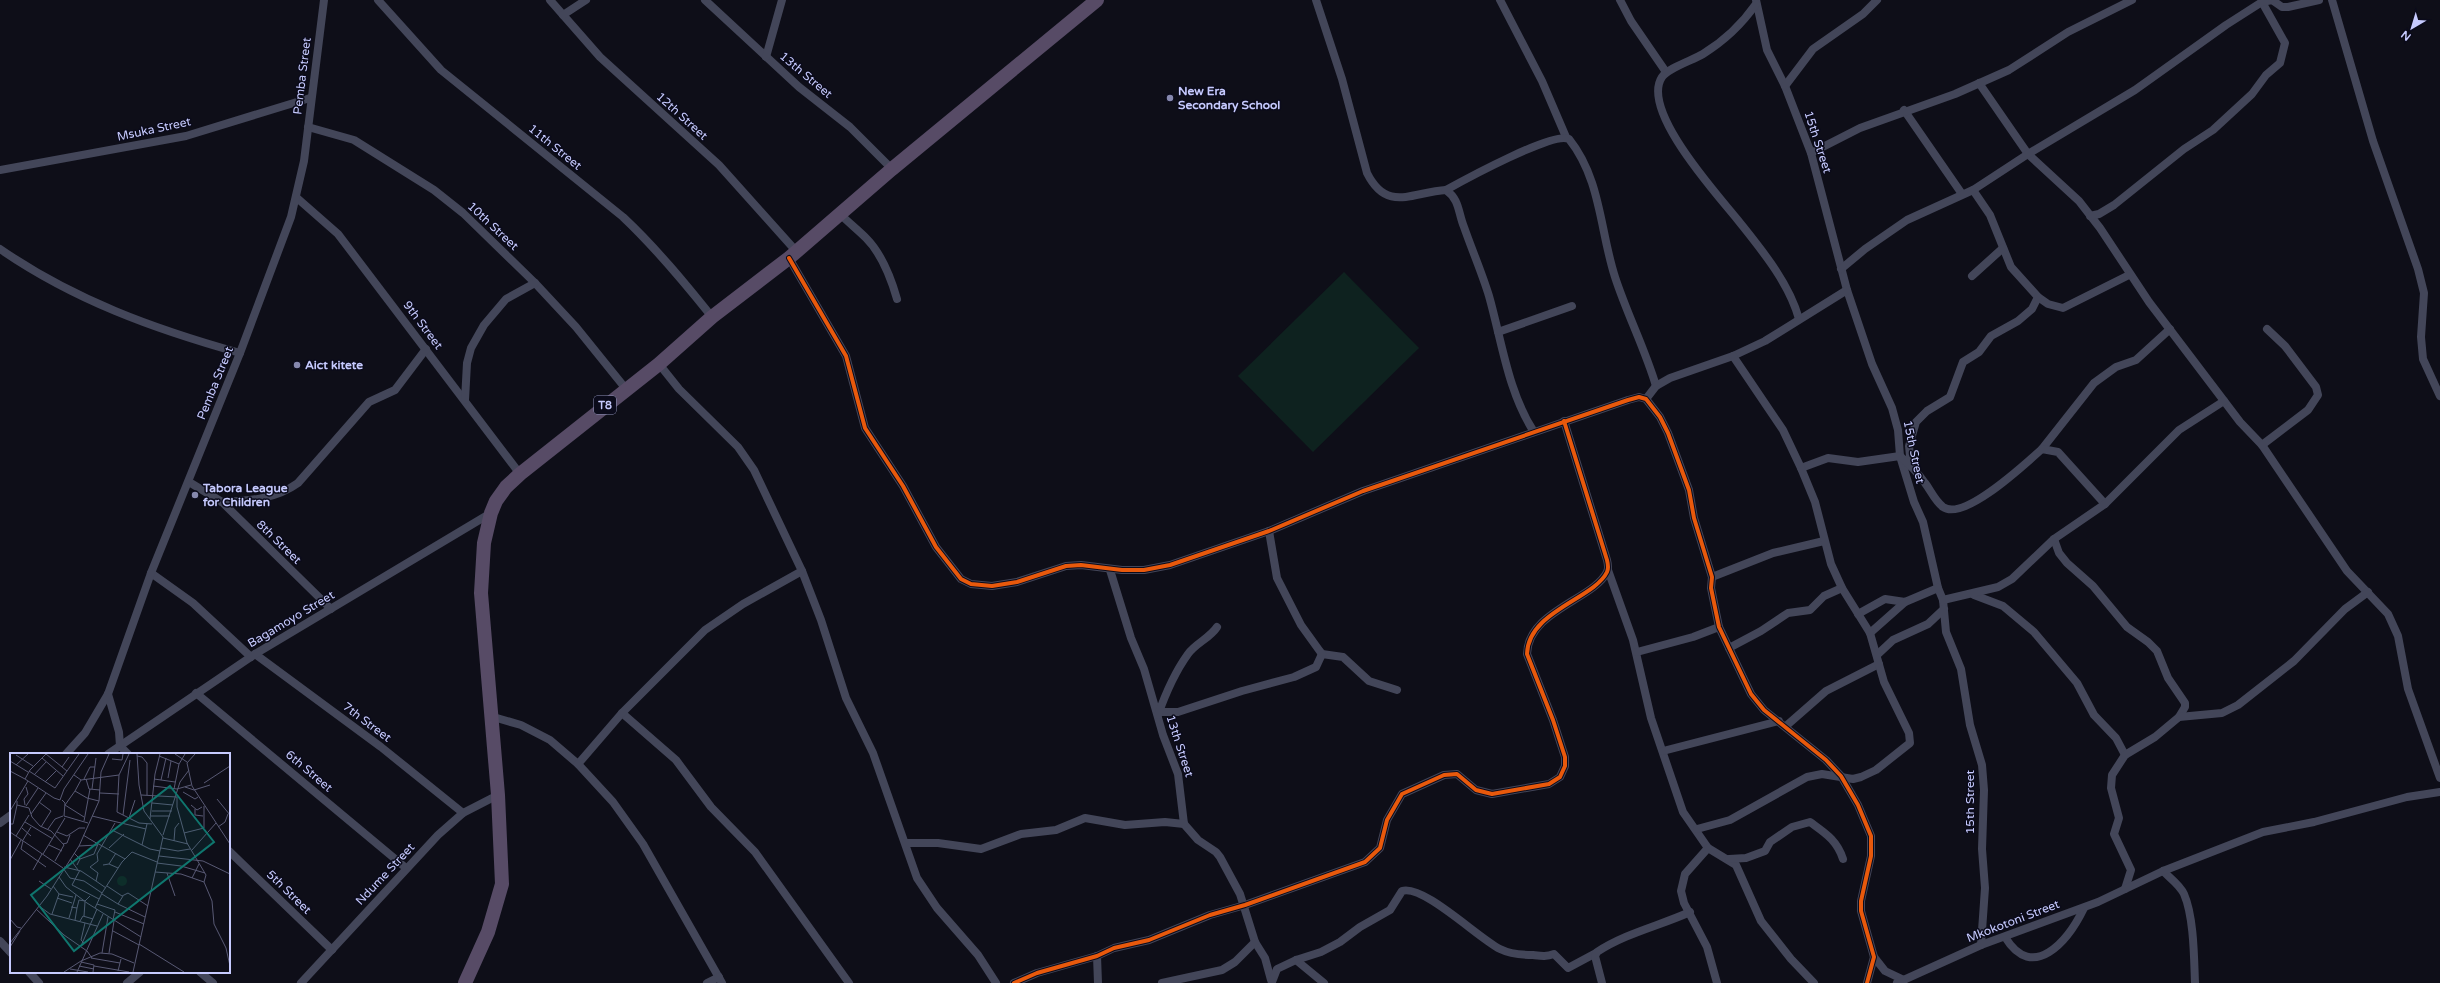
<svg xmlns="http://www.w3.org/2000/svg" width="2440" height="983" font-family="'Varela Round',sans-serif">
	<rect width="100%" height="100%" fill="#0e0e18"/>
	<polygon fill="#0e221f" points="1344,272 1419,348 1313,452 1238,376"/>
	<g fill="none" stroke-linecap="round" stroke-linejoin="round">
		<g stroke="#434659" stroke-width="8">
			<path d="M378,0l63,70 182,147c33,31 61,65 89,100"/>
			<polyline points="550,0 600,57 719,165 796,251"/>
			<polyline points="705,0 799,87 850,127 892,169"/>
			<path d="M1316,0l26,79 25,94c20,40 45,19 79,17 14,10 12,23 18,37 8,23 18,46 25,69 13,46 19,96 45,136"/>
			<polyline points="1500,0 1542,81 1566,137"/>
			<polyline points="1620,0 1631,21 1666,72"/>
			<polyline points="1756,0 1767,50 1785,86 1811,153 1847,290 1872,364 1892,408 1898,430 1900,456 1914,502 1923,522 1938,588 1943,600 1946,632 1961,669 1970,725 1982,765 1984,790 1982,849 1985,888 1981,945"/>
			<polyline points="2332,0 2373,141 2418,269 2424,293 2421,337 2423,359 2440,396"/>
			<path d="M1756,4c-14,20 -32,37 -53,50 -10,6 -35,14 -41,23 -22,33 55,117 75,142 23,29 52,63 62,100"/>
			<polyline points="563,15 586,0"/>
			<polyline points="766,57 782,0"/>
			<polyline points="1979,83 2028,154 2079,201 2100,228 2149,302 2240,422 2262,445 2347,571 2388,614 2398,636 2408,689 2440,778"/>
			<polyline points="1785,86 1813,49 1863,14 1877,0"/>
			<polyline points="1904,110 1962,194"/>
			<polyline points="308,127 354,140 434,190 463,213 535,283 576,327 626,389"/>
			<polyline points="1811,153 1860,128 1955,94 2009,70 2068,32 2132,0"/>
			<polyline points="0,170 186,136 310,98"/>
			<path d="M1446,190c18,-10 108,-59 123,-51 32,40 31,92 46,138 12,37 30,72 41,109"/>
			<polyline points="1973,190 1990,215 2011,267 2038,297 2048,304 2063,308 2129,275"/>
			<polyline points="297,198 338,234 520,474"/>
			<path d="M840,214c8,8 18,16 26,24 16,16 25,40 31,61"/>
			<polyline points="2090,216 2099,214 2114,205 2184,149 2213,130 2252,94 2266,75 2280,63 2285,43 2262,2"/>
			<path d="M0,249c74,51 154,80 240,104"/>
			<polyline points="789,258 846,356 865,428 903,486 936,547 961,579 971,584 992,586 1017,582 1066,566 1081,565 1122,570 1144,570 1170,565 1269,531 1363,491 1628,400 1639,397 1646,399 1660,417 1668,433 1689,490 1694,518 1712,577 1711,588 1719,627 1751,694 1764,710 1826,760 1841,776 1858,805 1871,836 1871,856 1861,901 1861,911 1874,957 1867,983"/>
			<polyline points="1841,269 1865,249 1907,220 1973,190 2028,154 2135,90 2226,25 2262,2 2272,0 2282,7 2288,7 2319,0"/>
			<polyline points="1972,276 2003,248"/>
			<polyline points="1498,332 1572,306"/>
			<polyline points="659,364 679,389 738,447 754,470 802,571 821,620 846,698 873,753 917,878 937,908 978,955 996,983"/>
			<polyline points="1646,399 1656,386 1670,378 1733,356 1765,341 1847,290"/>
			<polyline points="465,400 467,363 471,348 484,325 506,299 535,283"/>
			<polyline points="2262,445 2308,410 2318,395 2316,387 2285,346 2267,329"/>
			<polyline points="2042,449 2094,383 2116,367 2136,360 2170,329"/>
			<polyline points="1911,466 1909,446 1916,422 1927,411 1950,397 1963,362 1979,352 1991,336 2018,321 2032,309 2038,297"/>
			<path d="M1801,468l27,-10 30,4 42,-6c9,8 18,17 25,27 6,8 10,18 18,24 21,15 83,-44 99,-58l16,3 47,52"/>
			<polyline points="189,482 222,502 331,609"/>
			<path d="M222,502c27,-1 54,-3 76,-19l71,-81 26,-12 31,-41"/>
			<polyline points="1269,531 1277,578 1301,625 1319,650 1322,654 1343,657 1369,681 1397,690"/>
			<polyline points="2054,539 2059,553 2067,563 2093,586 2127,627 2148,642 2157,651 2168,678 2185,703 2185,707 2179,717"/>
			<polyline points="1110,570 1131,638 1144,669 1163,735 1178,774 1184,824 1198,840 1216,852 1220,857 1240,894 1255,942 1265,958 1271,980"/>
			<polyline points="1608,570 1633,640 1651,718 1683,812 1708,848 1736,865 1761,921 1791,959 1814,983"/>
			<polyline points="151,573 193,603 251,657"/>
			<polyline points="1712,577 1773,553 1824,541"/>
			<polyline points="1974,595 2003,606 2034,632 2077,683 2094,715 2116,738 2125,755"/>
			<polyline points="1943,600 1998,587 2012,579 2054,539 2105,504 2179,430 2224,401"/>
			<polyline points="1858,614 1885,599 1905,602 1938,588"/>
			<polyline points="1870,633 1905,602"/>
			<polyline points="1729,648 1761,631 1788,613 1810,610 1824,596 1842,588"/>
			<polyline points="1637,652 1693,637 1719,627"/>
			<polyline points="255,654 381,747 463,813"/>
			<polyline points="1878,654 1893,640 1928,624 1944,609"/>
			<polyline points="196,693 406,868"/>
			<polyline points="108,694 119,732 120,746 128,754"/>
			<polyline points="1159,712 1178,712 1242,691 1294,677 1316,667 1322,654"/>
			<polyline points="622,713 676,760 711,807 755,852 849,983"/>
			<path d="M1158,715c7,-20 17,-43 30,-61 8,-11 22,-16 29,-27"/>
			<polyline points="490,716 521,725 550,740 578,764 613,802 643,844 722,983"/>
			<polyline points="1786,726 1826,691 1879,664"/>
			<polyline points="1663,751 1779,721"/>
			<polyline points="66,754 85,733 108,694 151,573 240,353 291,217 304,161 324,0"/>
			<polyline points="108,754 255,654 491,513"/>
			<polyline points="578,764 622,713 705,630 743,604 802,571"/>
			<polyline points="0,823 11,815"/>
			<polyline points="1697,829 1730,820 1807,777 1822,774 1853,779 1861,777 1876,770 1910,743 1909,733 1884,682 1870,633 1842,588 1831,564 1815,502 1801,468 1783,430 1733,356"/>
			<polyline points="906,843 938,843 981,849 1021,834 1056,830 1085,818 1125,825 1165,822 1184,824"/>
			<polyline points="1708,848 1685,874 1681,891 1684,903 1707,947 1717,983"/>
			<polyline points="229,851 332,950"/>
			<path d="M1729,859l17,-1 19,-7 5,-9 22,-15 18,-5c15,11 27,18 33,37"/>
			<path d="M2163,871c7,7 17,14 21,23 10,23 10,64 11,89"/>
			<polyline points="2125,889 2131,870 2114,834 2119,818 2111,788 2112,775 2125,755 2155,737 2179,717 2222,713 2238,705 2294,661 2345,609 2368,592"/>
			<path d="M2005,937c28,46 63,4 79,-29"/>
			<polyline points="0,941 11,953"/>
			<polyline points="1097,956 1098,983"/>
			<polyline points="1874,957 1885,971 1904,980"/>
			<polyline points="1296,960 1324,983"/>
			<polyline points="29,972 39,983"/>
			<polyline points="200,972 213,983"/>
			<path d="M1272,982l5,-13 19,-9 25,-8 19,-10 20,-15 30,-17 12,-19c21,-7 76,47 98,58 10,5 22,6 33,6 8,1 13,2 21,-1l14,14 28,-15"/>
			<polyline points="127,983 140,972"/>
			<polyline points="301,983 438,835 463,813 498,795"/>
			<polyline points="707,983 719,977"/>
			<path d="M1014,983l23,-10 60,-17 17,-8 35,-8 61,-25 35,-10 120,-43 15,-14 7,-28 15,-26 42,-19 13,-1 19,16 16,4 57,-10 11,-7 5,-11v-9l-12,-37 -26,-66c1,-43 67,-55 80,-82 2,-4 1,-8 0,-12l-43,-139"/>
			<polyline points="1162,983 1222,970 1235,962 1255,942"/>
			<path d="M1602,983l-7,-27 2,-4c29,-19 62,-26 93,-40"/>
			<polyline points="1897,983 1981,945 2098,902 2163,871 2263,832 2314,822 2407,797 2440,792"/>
		</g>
		<polyline stroke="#574b66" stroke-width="14" points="465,983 488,932 502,884 498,795 481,593 484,543 491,513 496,501 506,487 520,474 659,364 712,317 789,258 892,169 1097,0"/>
		<defs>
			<g id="cycleway">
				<polyline points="789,258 846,356 865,428 903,486 936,547 961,579 971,584 992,586 1017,582 1066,566 1081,565 1122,570 1144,570 1170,565 1269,531 1363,491 1628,400 1639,397 1646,399 1660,417 1668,433 1689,490 1694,518 1712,577 1711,588 1719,627 1751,694 1764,710 1826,760 1841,776 1858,805 1871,836 1871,856 1861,901 1861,911 1874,957 1867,983"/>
				<path d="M1014,983l23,-10 60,-17 17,-8 35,-8 61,-25 35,-10 120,-43 15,-14 7,-28 15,-26 42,-19 13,-1 19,16 16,4 57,-10 11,-7 5,-11v-9l-12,-37 -26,-66c1,-43 67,-55 80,-82 2,-4 1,-8 0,-12l-43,-139"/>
			</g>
		</defs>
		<use href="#cycleway" stroke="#0b0b1b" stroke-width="6"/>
		<use href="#cycleway" stroke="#e8590c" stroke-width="4"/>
	</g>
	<g fill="#8688ae" stroke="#0b0b1b" stroke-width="1.5">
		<circle cx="1170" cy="98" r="4"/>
		<circle cx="297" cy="365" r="4"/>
		<circle cx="195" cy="495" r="4"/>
	</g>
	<g text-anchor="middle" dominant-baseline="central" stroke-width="3" stroke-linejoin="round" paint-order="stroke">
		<rect fill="#0b0b1b" stroke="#8e91ba" stroke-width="1" x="594" y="396" width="22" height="18" rx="3"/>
		<g font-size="11" font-weight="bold" fill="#c6cafe">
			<text x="605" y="405">T8</text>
		</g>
		<g font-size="12" fill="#c6cafe" stroke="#0b0b1b">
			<text transform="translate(806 75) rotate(40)">13th Street</text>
			<text transform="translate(302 76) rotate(-83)">Pemba Street</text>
			<text transform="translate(682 116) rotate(42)">12th Street</text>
			<text transform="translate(154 129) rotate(-12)">Msuka Street</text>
			<text transform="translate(1818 142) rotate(72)">15th Street</text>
			<text transform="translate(555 147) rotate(39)">11th Street</text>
			<text transform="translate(493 226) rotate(43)">10th Street</text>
			<text transform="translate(423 325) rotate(53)">9th Street</text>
			<text transform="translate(215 383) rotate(-68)">Pemba Street</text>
			<text transform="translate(1914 452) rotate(78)">15th Street</text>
			<text transform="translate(279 542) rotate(44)">8th Street</text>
			<text transform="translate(291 619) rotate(-31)">Bagamoyo Street</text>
			<text transform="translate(367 722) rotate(37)">7th Street</text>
			<text transform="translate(1180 746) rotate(72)">13th Street</text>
			<text transform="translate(309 771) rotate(40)">6th Street</text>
			<text transform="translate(1970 802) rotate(-90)">15th Street</text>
			<text transform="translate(385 874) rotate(-47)">Ndume Street</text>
			<text transform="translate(289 892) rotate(44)">5th Street</text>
			<text transform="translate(2013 921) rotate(-21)">Mkokotoni Street</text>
		</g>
		<g font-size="12" font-weight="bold" fill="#c6cafe" stroke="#0b0b1b" text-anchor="start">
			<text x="1178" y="91">New Era<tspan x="1178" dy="14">Secondary School</tspan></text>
			<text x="305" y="365">Aict kitete</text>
			<text x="203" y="488">Tabora League<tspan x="203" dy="14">for Children</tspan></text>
		</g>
	</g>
	<g transform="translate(10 753)">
		<rect width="220" height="220" fill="#0e0e18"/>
		<path d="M107 128a5 5 0 1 1 10 0a5 5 0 1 1-10 0Z" fill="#0e221f"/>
		<path fill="none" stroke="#585974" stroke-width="1" d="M36,1l-16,16 -5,9 29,19 6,2 4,-11 24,-35M36,1l21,17M119,1l-10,21 -2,37 22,11 13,1M165,1l12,8M185,1l-8,9 5,23 38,58M6,2l17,11M127,3l5,1 5,6v32M149,3l20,8M32,5l21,18M102,6l10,1 1,-6M0,8l18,11M6,12l12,-11M52,14l7,-10M0,18l15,8M19,18l26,17 24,-34M24,22l12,-13M64,22l7,5 38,-5M158,25l3,-17M74,26l6,-12h5M76,26l3,10 11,1M144,26l21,3M71,27l-6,11 12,7 12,3M151,27l5,-22M35,29l11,-11M194,30l26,-17M143,33l24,3 14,-4M175,34l9,3 16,-5M82,36l4,-31M164,36l5,-25 6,-10M173,39l12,7 3,-2M90,40l19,1M131,42l36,2v10l10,36 19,32 -2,7 8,19 2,23 12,24 4,18M207,46l13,16M52,47l3,3 -1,13 24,7M7,48v4l12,3 3,9 8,9 11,5 13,14 -9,16M29,49l12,9 -10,16M142,50l21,2M15,52l-1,-6 4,-5 -2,-7M55,52l19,12M55,52l10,-14M181,52l6,5 5,-3M16,53l12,-18M185,56v6l8,1M0,58l18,-30M142,58h20M21,61l15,-21M113,62l7,-55M82,63l54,13M141,63h19M119,65l6,-18M140,66l5,-45 5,-20M74,68l6,-32M15,69l28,17M0,71h3l4,-19M208,74l7,-5 3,-8M12,75l9,8M38,76l7,-10 8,-3M102,77l38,19 10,2M0,79l53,36M47,79l10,4 12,-8h6M174,80l20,-5v-22M153,82l17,-53 9,-12M6,83l13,-21M153,85l25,6M13,87l8,-13M13,88l-2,8 25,18M164,88l1,-13 4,-5M87,90l28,16M53,91l4,-1 3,-8M39,92l13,6M132,92l5,-21M69,93l18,-1M99,95l15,-14M151,95l17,3 12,-2M182,97l24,-27M64,100l6,6 -3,6M33,101l22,-36M149,103l44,5 27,13M60,106l8,11M70,106l14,-5 4,-10 -15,-9M0,107l11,-20M147,110l24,3 24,7M99,111l7,-11M93,112l6,-1 9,4M54,114l17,4 15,10M53,115l7,10 14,3 18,12 20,-31 10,-10 25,10M23,117l9,-16M70,117l-8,15 27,14M145,119l26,2 23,8M157,120l8,23M49,124l7,10 21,16 54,34M182,125l7,-14M29,128l12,8M97,133l15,10 6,-3 20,13M96,135l-10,-7 2,-8 -8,-6 8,-6 -1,-7 18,-31M49,141l14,3M92,141l16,10 5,-8M47,145l15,5M87,151l18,6 -2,10M108,151l27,13M29,153l11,8 47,12M61,154l6,1 2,-8 6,1 5,-5M85,155l7,-15M26,156l28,26 23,16 5,7M105,159l29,12M42,161l7,-20 -6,-8M74,163l1,-14M59,165l7,-23M0,166l7,8 4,1M65,167l2,-12M70,168l3,-5 10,3M103,178l26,14M0,190l37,-47 32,-50 20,-45 2,-29 8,-18M74,190l-3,-3 4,-17M129,191l45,28M71,193l16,-37M0,194l10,-16M92,200l6,-36M99,200l5,-32M81,205l29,5M71,209l13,3 -1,7M69,213l15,3M84,213l35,6M60,216l18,3M108,218l3,-12M54,219l17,-11 19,-8 12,1 22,9M67,219l26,-58M123,219l30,-135 -19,-26 -5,-26 -2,-31"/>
		<path fill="#0f766e" fill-opacity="0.15" stroke="#0f766e" stroke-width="2" d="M160,33l44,56 -140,109 -43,-56z"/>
		<rect width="220" height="220" fill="none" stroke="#c6cafe" stroke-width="2"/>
	</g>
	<g transform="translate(2412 28) rotate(218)" stroke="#0b0b1b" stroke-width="3" paint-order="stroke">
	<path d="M0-3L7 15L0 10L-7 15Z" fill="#c6cafe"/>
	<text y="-6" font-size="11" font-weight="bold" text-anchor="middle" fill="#c6cafe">N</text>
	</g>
</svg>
